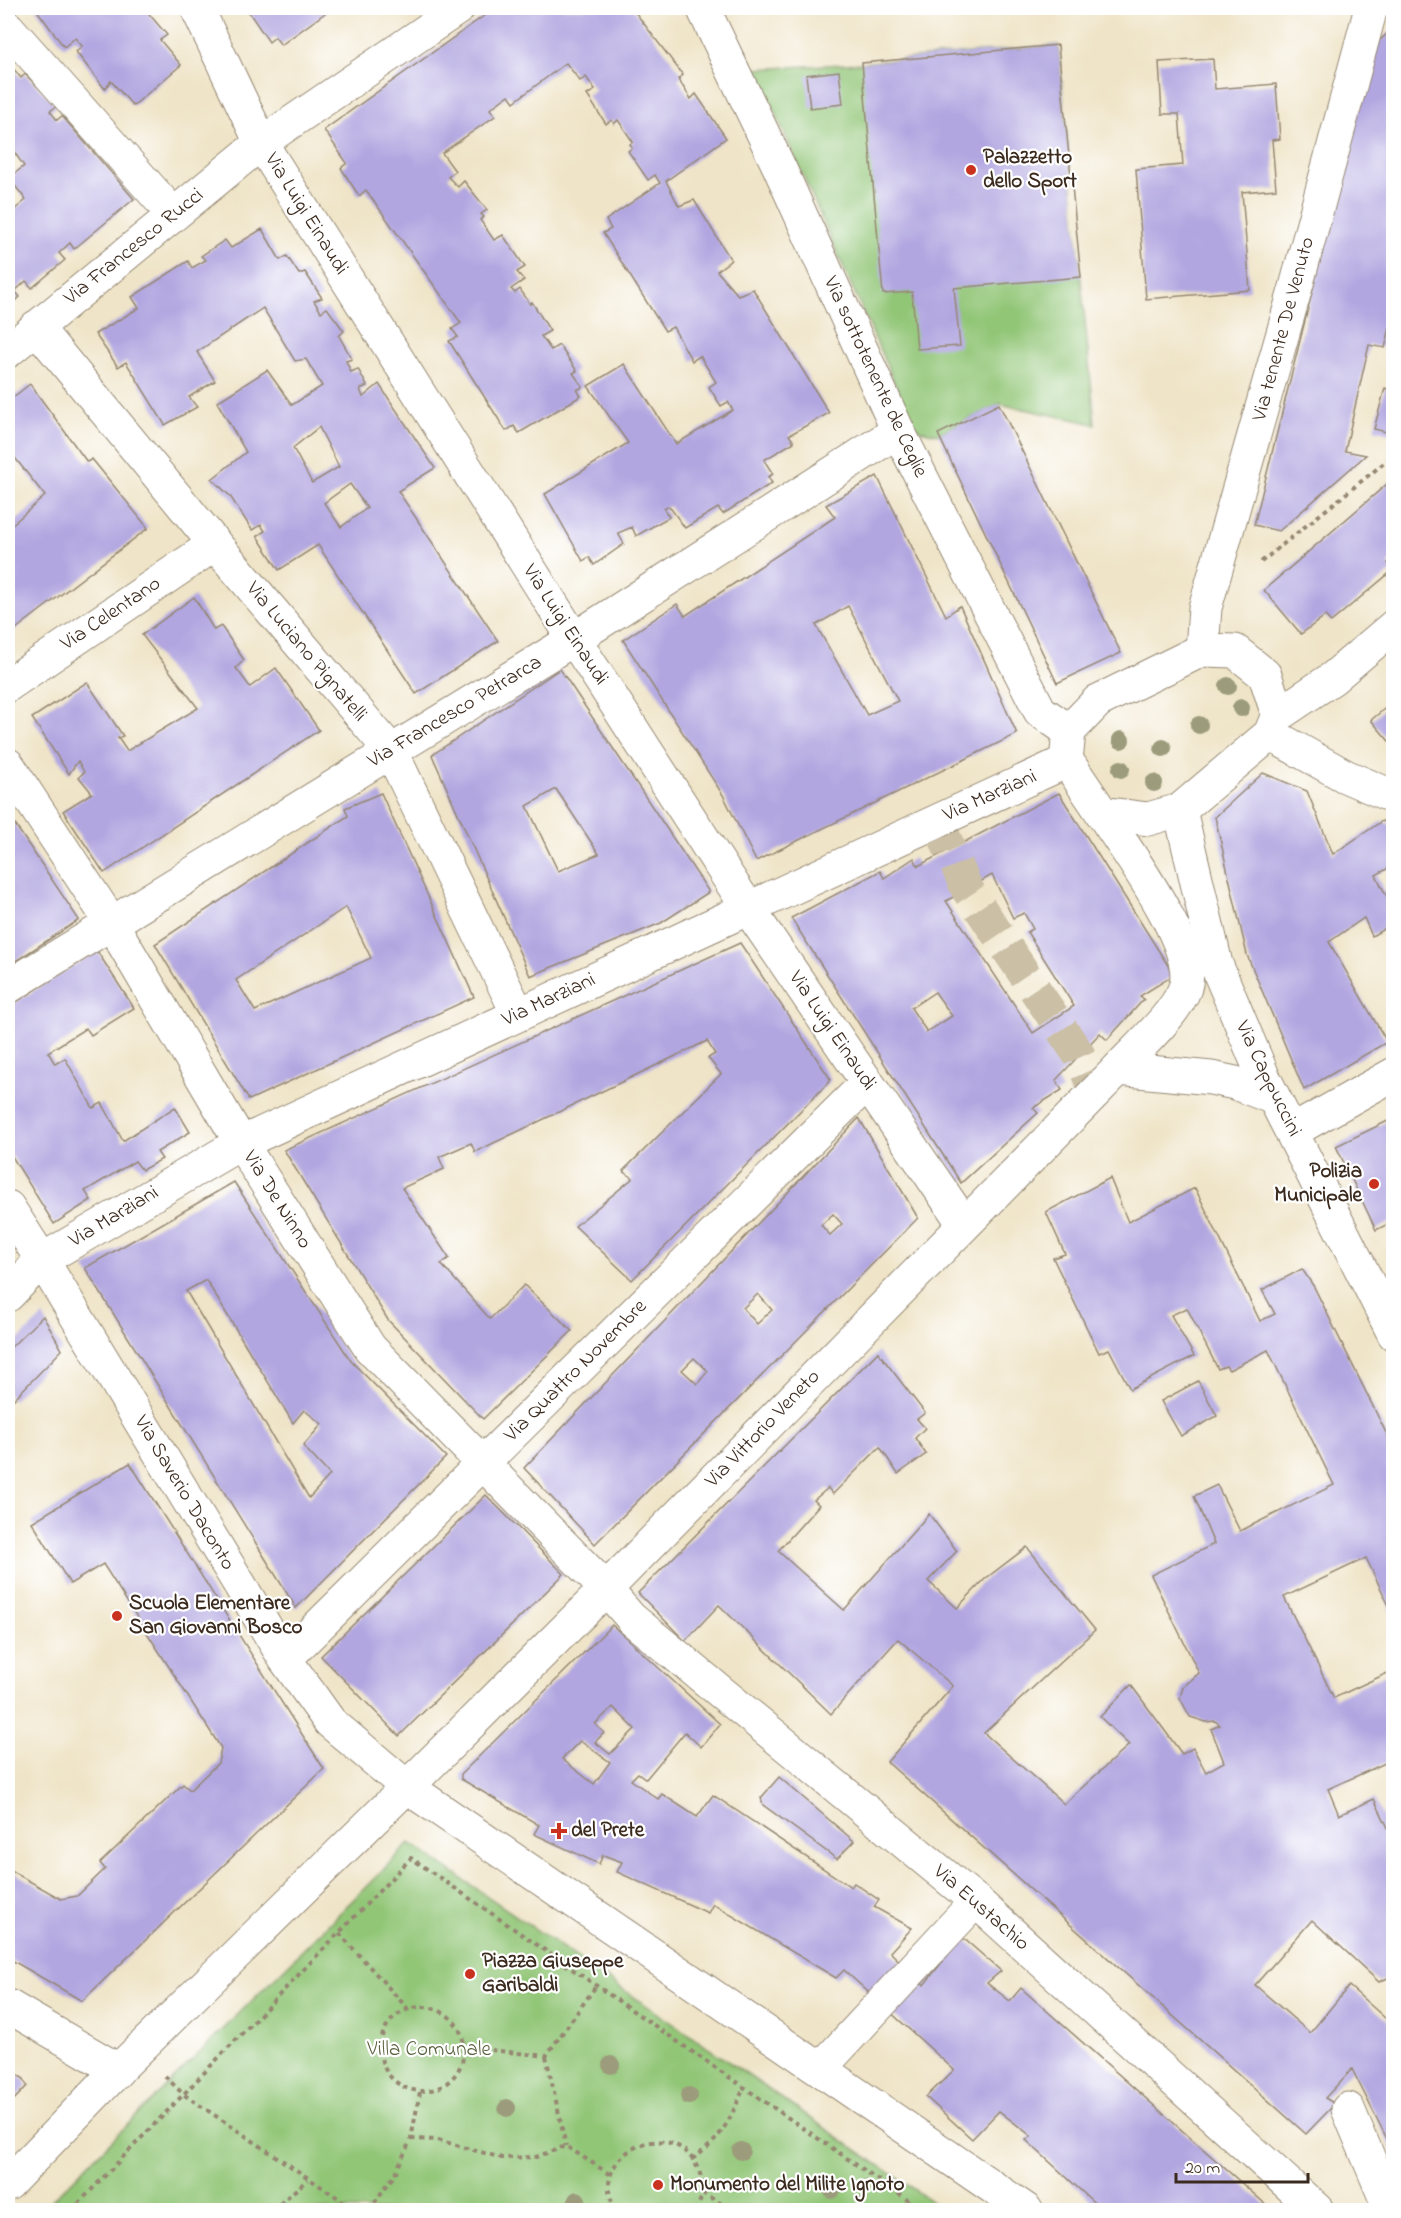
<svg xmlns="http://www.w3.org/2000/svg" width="1401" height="2218" font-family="'Indie Flower',sans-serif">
	<rect width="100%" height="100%" fill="#fff"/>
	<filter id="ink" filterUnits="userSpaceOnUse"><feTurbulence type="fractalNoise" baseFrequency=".0167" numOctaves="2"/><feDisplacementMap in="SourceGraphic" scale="12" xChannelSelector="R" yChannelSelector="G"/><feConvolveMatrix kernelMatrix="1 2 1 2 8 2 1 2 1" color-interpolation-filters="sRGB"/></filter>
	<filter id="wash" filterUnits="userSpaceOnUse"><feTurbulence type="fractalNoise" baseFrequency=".008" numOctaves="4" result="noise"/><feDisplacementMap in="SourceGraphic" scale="24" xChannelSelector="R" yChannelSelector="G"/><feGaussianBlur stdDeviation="1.35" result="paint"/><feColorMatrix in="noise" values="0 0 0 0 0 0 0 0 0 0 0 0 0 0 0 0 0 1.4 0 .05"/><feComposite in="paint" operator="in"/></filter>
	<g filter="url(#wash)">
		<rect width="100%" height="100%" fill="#efe4c7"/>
		<g fill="#92c677" stroke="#66784a" stroke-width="1.5">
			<polygon points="1058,45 1095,424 1000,404 938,434 920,430 913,425 756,69 862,63"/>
			<polygon points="410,1843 944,2210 42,2210"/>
		</g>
		<g id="blocks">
			<g fill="#b1a6e0" fill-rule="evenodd">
				<polygon points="38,8 144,8 167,35 160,40 181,65 133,106 111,81 105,89 76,52 82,46 75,38 64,47 36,9"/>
				<polygon points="246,8 332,8 281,45 275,37 269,42"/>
				<polygon points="495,8 632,8 683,75 678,79 691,99 696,94 726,138 666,181 679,206 694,200 731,260 717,271 738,295 753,289 829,413 789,435 794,442 764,460 773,474 768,477 772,483 723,514 718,508 685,528 669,506 664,509 669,517 636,536 632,527 618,533 624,544 594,565 589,557 583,561 545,494 628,443 588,386 624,364 676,444 733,410 728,402 721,406 709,387 716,382 700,356 692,361 673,327 665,331 603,233 611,229 606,220 660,183 655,175 648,180 628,151 632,148 630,144 633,142 618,120 614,124 612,120 606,124 587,95 595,90 586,77 580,81 566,63 514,102 509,95 490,109 495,116 442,153 455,171 448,177 458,187 464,181 487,210 481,214 484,217 480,220 494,240 503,235 525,267 517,272 524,280 511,289 515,293 520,289 530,304 532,302 550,331 541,336 551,350 559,345 577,371 573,373 583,387 577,390 581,396 519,433 514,426 506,431 449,341 458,337 452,329 461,323 366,190 359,196 341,168 347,163 324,130"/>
				<polygon points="1389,32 1394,35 1394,325 1391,324 1385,348 1369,345 1345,451 1366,455 1279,531 1254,525 1375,40 1380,40"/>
				<polygon points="1058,45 1081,277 954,288 960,346 917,349 912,292 883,294 862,63"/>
				<polygon points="1213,59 1215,89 1276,84 1280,139 1272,140 1276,189 1242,192 1250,290 1146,299 1136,169 1183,165 1179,114 1162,114 1159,62"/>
				<polygon points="8,62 21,78 25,74 57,106 50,111 57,120 62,116 134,199 74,249 70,243 59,253 65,260 32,288 26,281 15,291 20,297 8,308 8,215 26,200 9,178 24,166 12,149 8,148"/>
				<polygon points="839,71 843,104 810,108 806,75"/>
				<path d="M262,229l18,31 7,-4 12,18 6,-2 17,26 -8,3 7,11 6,-4 17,23 -5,5 13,23 -6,2 5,11 7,-3 9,17 -7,3 3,8 16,-13 56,84 -37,23 100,150 -82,53 -98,-149 -39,25 -22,-34 8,-5 -4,-6 -9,5 -22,-34 -18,-17 34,-27 -29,-50 50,-32 25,35 30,-19 -16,-27 -11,2 -32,-53 -66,44 18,29 -26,16 8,10 -32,18 -39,-63 -8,5 -23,-33 44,-26 -7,-11 56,-36 4,7 14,-8 -5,-4 24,-16 6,8zM319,427l20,40 -27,16 -19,-35zM350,484l17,24 -26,19 -17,-24z"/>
				<polygon points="1394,380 1394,430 1390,433 1374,429 1385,388 1390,390"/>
				<polygon points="30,384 87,462 92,459 148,528 8,635 8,528 45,496 8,449 8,401"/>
				<polygon points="999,404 1121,653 1057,683 938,434"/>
				<path d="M877,476l69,140 14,-10 57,128 -261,127 -33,-66 -100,-155 54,-36 8,12 150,-99 -9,-12zM848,606l50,95 -31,14 -51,-90z"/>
				<polygon points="1394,478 1394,559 1388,563 1393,570 1331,622 1325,616 1301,634 1264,590"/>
				<polygon points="194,597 214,630 221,626 244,660 236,668 250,687 276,668 319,730 104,873 63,811 92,793 79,777 84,772 78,761 69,774 32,718 87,682 123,736 118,738 127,751 198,708 142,635"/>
				<path d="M560,669l149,223 -48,31 -131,53 -98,-221zM556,789l43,65 -41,17 -31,-65z"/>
				<polygon points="1394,701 1394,747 1371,720"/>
				<polygon points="1263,773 1307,791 1333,854 1382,821 1394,826 1394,865 1376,875 1394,911 1394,923 1372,936 1364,918 1329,942 1387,1042 1304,1090 1247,955 1215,817"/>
				<path d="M381,793l93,204 -225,103 -94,-156 193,-128 -3,-8zM346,907l25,51 -116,53 -19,-31z"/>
				<path d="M1059,793l115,182 -34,21 4,3 -37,41 -7,-7 -44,47 6,10 -29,18 5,5 -77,70 -170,-265 89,-47 4,7 30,-20 4,8zM992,875l21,43 11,-5 9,16 -6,3 47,74 -41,27 -87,-132zM935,992l17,24 -25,16 -16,-24z"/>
				<polygon points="8,814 79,920 8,966"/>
				<polygon points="740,943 831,1080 632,1280 575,1226 633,1178 623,1171 721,1074 708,1058 715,1054 707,1041 475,1152 471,1143 439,1157 444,1169 402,1188 449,1258 441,1264 490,1319 524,1285 572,1331 483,1419 388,1320 284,1150"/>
				<polygon points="97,951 134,1008 91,1035 86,1028 48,1052 55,1064 65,1058 93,1108 102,1103 123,1141 175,1107 190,1132 157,1152 162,1159 142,1170 135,1161 85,1191 91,1200 54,1224 8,1150 8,1007"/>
				<path d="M859,1118l59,100 -323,326 -71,-76zM833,1214l9,10 -12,11 -9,-10zM758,1294l14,16 -15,14 -14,-16zM694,1358l14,13 -11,13 -15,-14z"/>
				<polygon points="1394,1118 1394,1221 1376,1230 1336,1146"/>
				<polygon points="1110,1178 1128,1222 1195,1188 1260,1321 1275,1314 1262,1290 1302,1269 1314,1287 1394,1449 1394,1616 1366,1558 1284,1597 1334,1698 1394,1670 1394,1759 1328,1789 1339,1815 1374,1799 1394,1840 1394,1975 1379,1982 1312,1920 1255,1985 1310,2033 1349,1986 1394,2026 1394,2153 1352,2069 1325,2098 1335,2104 1306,2134 887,1762 953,1686 898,1639 831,1714 719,1605 685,1641 638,1593 878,1352 925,1413 917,1419 925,1428 915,1438 926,1454 898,1474 880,1447 833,1494 828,1488 814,1500 819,1505 778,1551 844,1610 929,1514 957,1551 928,1581 957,1608 985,1579 1027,1547 1095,1630 984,1733 1064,1804 1129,1745 1100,1717 1131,1685 1182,1754 1193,1748 1206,1772 1224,1762 1211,1729 1220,1725 1215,1721 1206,1722 1190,1717 1180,1698 1183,1687 1199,1673 1151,1575 1214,1544 1194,1496 1217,1485 1240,1531 1334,1485 1268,1350 1229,1370 1226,1366 1218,1369 1187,1308 1171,1315 1194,1356 1130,1389 1109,1349 1099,1353 1053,1258 1065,1254 1046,1212"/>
				<path d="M234,1182l117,179 95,96 -150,151 -211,-340zM206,1280l87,143 11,-13 18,14 -19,22 27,29 -21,23 -123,-207z"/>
				<polygon points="43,1316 62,1350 12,1401 8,1393 8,1350"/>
				<polygon points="1198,1381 1217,1416 1181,1436 1161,1401"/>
				<polygon points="130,1463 324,1769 82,2001 8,1958 8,1869 61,1899 77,1896 105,1869 100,1863 183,1784 190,1790 218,1763 221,1748 103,1564 70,1584 32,1522"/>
				<polygon points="486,1495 564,1574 399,1736 321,1656"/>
				<path d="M612,1625l108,99 -19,23 -16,-15 -39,47 -8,-6 -7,7 27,19 4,-5 35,23 16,-22 138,92 3,-4 25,17 -5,7 38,21 -22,24 34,33 38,-48 39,34 -14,12 23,18 11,-13 251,222h-170l-76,-70 5,-4 -32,-25 -27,28 -46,-42 28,-27 -110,-100 -8,8 -123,-74 -5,9 -91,-41 5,-10 -19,-7 -4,9 -65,-30 5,-9 -78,-46v-5zM613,1707l22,22 -25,25 -15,-12 9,-9 -9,-9zM580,1741l30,21 -16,22 -32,-25z"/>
				<polygon points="779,1777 854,1841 837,1859 763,1805 761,1798"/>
				<polygon points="8,2069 24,2079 27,2086 8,2106"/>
			</g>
		</g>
	</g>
	<g filter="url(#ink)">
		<use href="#blocks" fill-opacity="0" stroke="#958772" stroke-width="1.5"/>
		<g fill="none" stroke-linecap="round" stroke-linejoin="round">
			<polyline stroke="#cbbfa5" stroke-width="33" stroke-dasharray="33 16" stroke-linecap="butt" points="937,820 967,889 1079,1055 1095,1090"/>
			<defs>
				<g id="pedestrian">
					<polyline points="261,143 459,8"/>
					<polyline points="606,1589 633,1620"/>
					<polyline points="820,2069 976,1901"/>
					<polyline points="118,2070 407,1787"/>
				</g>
				<g id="minor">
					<polyline points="197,8 261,143 574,639 748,908 964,1224"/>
					<polyline points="703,8 780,169 898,431 1040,711 1069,731"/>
					<polyline points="8,28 173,214"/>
					<polyline points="36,327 215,544 391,751 518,1014"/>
					<polyline points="8,351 261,143"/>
					<polyline points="1202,650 1205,608 1296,287 1371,8"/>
					<polyline points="8,685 215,544"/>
					<polyline points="1270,734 1345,776 1394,797"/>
					<polyline points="1067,752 1069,731 1098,701 1202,650 1235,651 1265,675 1278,715"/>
					<polyline points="8,765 112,924 241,1143 370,1348 606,1589"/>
					<polyline points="1180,810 1216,964 1263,1076 1394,1334"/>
					<polyline points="8,987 574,639 898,431"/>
					<polyline points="1118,1069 1211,1078 1235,1083 1274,1098"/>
					<polyline points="1293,1131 1394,1074"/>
					<polyline points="42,1260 285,1659 330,1722 407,1787 1026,2210"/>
					<polyline points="633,1620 976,1901 1317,2210"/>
					<polyline points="285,1659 867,1083"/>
					<path d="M407,1787l199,-198 512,-520c20,-22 57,-54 67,-81 14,-41 -60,-139 -83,-175"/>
					<polyline points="8,2006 118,2070 8,2184"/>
					<polyline points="1348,2109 1387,2202"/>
				</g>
				<g id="tertiary">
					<polyline points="8,1207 42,1260"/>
					<polyline points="8,1295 42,1260 241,1143 1067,761 1102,813 1148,819 1180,810 1270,734 1278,715 1333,678 1394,626"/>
				</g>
			</defs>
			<use href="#pedestrian" stroke="#958772" stroke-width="34"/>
			<use href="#minor" stroke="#958772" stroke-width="35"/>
			<use href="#tertiary" stroke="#958772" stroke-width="35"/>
			<g stroke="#958772" stroke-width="4" stroke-dasharray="4.5 4.5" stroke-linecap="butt">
				<polyline points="1261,562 1394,455"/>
				<polyline points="339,1933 408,2009"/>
				<circle cx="422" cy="2049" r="42"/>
				<polyline points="464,2047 546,2056 596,1986"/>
				<polyline points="546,2056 566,2146"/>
				<polyline points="165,2076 183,2094 356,2210"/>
				<polyline points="411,2139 438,2140 502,2158 536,2157 566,2146 611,2175"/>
				<path d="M692,2159c30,-19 37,-39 52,-71"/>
				<polyline points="702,2193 733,2210"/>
				<polyline points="72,2210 411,1858 922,2210"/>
				<polyline points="273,2210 308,2179"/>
				<polyline points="369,2210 395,2174 411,2139 420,2092"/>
				<path d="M616,2210c-33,-54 58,-101 83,-39 5,13 4,27 -3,39"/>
				<polyline points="857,2210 869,2174"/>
			</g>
			<use href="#pedestrian" stroke="#fff" stroke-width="32"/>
			<use href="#minor" stroke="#fff" stroke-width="33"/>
			<use href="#tertiary" stroke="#fff" stroke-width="33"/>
		</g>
		<g fill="#9c9c7b">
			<circle cx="1228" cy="686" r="9"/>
			<circle cx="1241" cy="708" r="9"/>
			<circle cx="1199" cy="725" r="9"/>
			<circle cx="1121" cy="740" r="9"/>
			<circle cx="1163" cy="748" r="9"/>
			<circle cx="1121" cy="769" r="9"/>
			<circle cx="1154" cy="783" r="9"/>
			<circle cx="611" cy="2065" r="9"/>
			<circle cx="689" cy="2096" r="9"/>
			<circle cx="507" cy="2108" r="9"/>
			<circle cx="741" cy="2151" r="9"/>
			<circle cx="832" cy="2190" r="9"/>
			<circle cx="577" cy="2200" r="9"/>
		</g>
	</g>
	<g fill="#c8321e" stroke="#fff" stroke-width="2">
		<circle cx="971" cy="170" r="6"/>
		<circle cx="1374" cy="1184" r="6"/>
		<circle cx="117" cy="1616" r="6"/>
		<path d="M556 1822h6v6h6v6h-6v6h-6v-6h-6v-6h6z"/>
		<circle cx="470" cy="1974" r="6"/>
		<circle cx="658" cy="2185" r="6"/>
	</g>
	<g text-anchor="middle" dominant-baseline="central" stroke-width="4.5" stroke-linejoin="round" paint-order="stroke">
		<g font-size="21" font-weight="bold" fill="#3b2a1e" stroke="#fff" text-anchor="start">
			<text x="983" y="158">Palazzetto<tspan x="983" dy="24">dello Sport</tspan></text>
			<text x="1362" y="1172" text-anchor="end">Polizia<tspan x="1362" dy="24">Municipale</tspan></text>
			<text x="129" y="1604">Scuola Elementare<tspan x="129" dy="24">San Giovanni Bosco</tspan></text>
			<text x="571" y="1831">del Prete</text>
			<text x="482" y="1962">Piazza Giuseppe<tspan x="482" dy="24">Garibaldi</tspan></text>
			<text x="670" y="2185">Monumento del Milite Ignoto</text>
		</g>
		<g font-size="21" fill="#3b2a1e" stroke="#fff">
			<text transform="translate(306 214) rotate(58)">Via Luigi Einaudi</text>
			<text transform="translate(134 247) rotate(-39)">Via Francesco Rucci</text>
			<text transform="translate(1284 329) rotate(-75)">Via tenente De Venuto</text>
			<text transform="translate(875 377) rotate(65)">Via sottotenente de Ceglie</text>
			<text transform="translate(111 614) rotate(-34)">Via Celentano</text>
			<text transform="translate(565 625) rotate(57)">Via Luigi Einaudi</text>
			<text transform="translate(306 652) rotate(50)">Via Luciano Pignatelli</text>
			<text transform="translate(455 712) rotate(-31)">Via Francesco Petrarca</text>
			<text transform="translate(990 796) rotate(-24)">Via Marziani</text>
			<text transform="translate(549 1000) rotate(-25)">Via Marziani</text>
			<text transform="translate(832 1031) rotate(56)">Via Luigi Einaudi</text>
			<text transform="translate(1268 1079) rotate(64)">Via Cappuccini</text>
			<text transform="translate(277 1200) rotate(58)">Via De Ninno</text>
			<text transform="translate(114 1217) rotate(-31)">Via Marziani</text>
			<text transform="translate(576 1371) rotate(-45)">Via Quattro Novembre</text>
			<text transform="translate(763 1429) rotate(-46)">Via Vittorio Veneto</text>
			<text transform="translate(184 1493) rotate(59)">Via Saverio Daconto</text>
			<text transform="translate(981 1908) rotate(41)">Via Eustachio</text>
		</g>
		<g font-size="21" fill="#59613d" stroke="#fff">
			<text x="429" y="2050">Villa Comunale</text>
		</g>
	</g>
	<rect width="1401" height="2218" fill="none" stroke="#fff" stroke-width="30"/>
	<path d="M1176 2173v9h132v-9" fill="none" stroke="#3b2a1e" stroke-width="3"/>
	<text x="1185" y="2173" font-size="18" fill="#3b2a1e" stroke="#ffffff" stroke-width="4.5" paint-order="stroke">20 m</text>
</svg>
